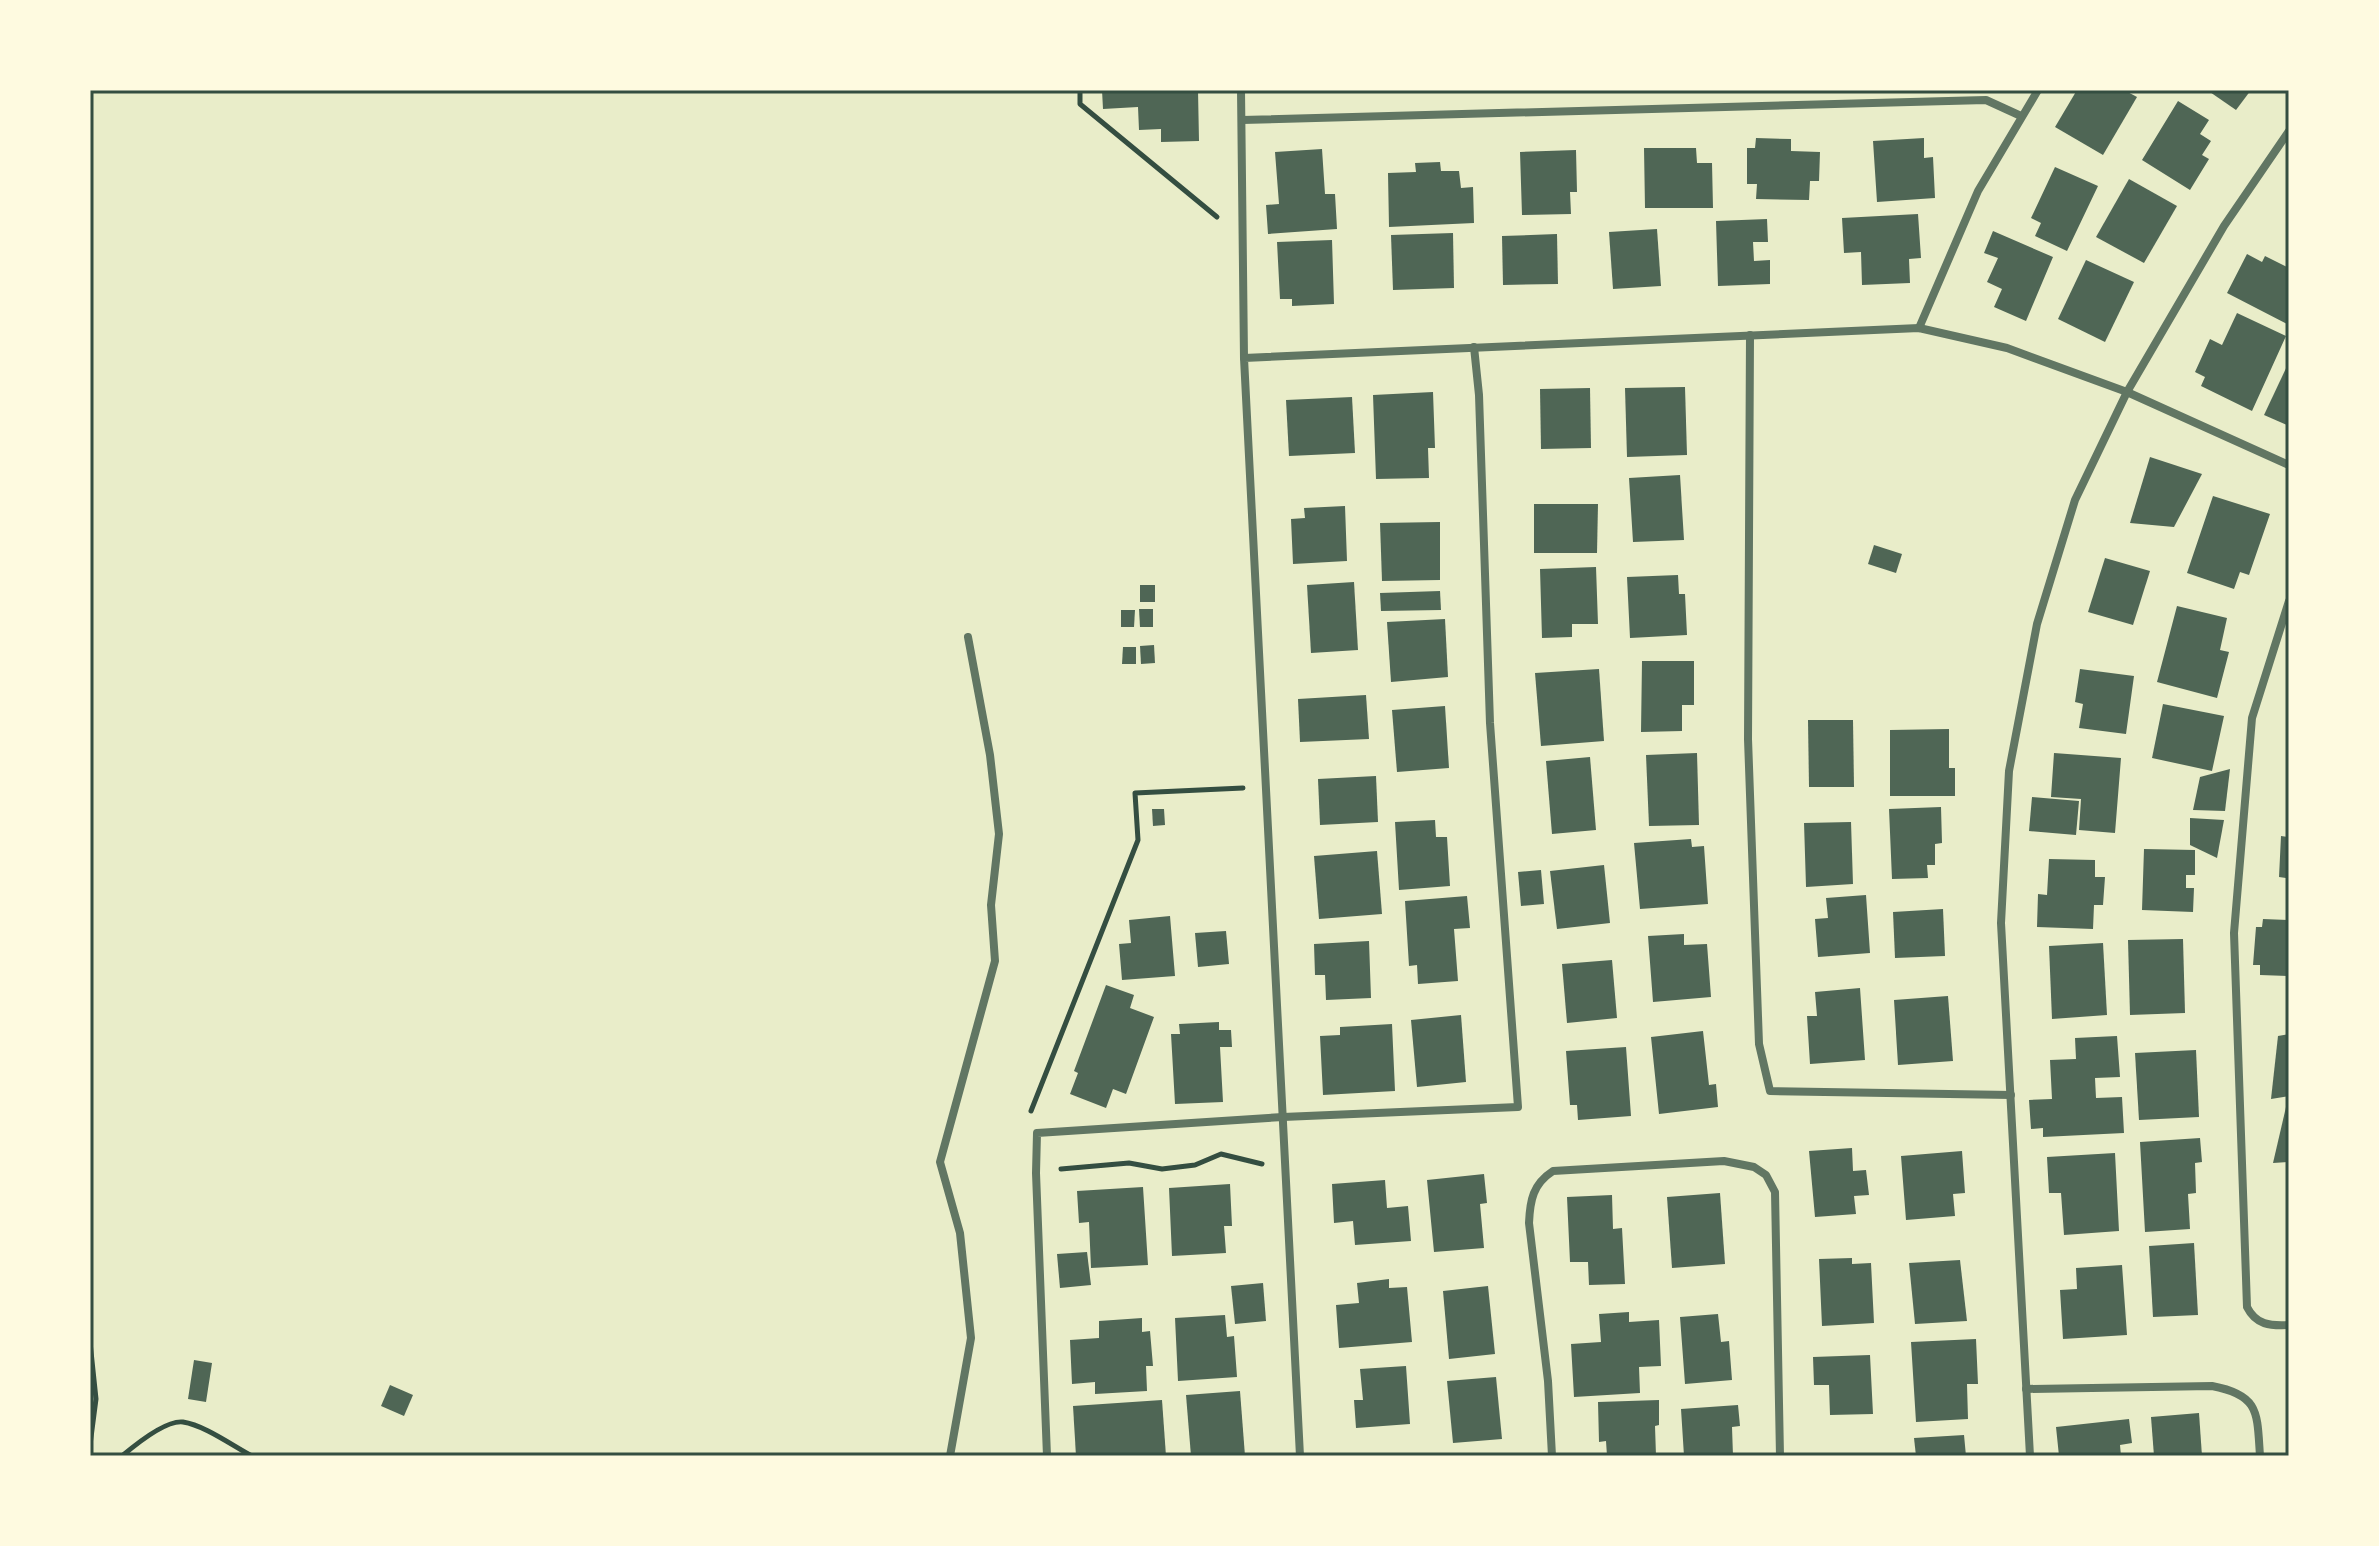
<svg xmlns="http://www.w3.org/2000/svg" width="2379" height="1546" font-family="Lato,sans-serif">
	<rect width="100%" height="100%" fill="#e9edc9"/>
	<g fill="#4f6655">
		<polygon points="1102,90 1198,90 1199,141 1161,142 1161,129 1139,130 1138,107 1103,109"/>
		<polygon points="2077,90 2124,90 2137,97 2103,155 2055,127"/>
		<polygon points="2207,90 2251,90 2236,110"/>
		<polygon points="2178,101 2209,120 2200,134 2211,141 2202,155 2209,159 2190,190 2142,160"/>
		<polygon points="1756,138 1791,139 1791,151 1820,152 1819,181 1810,181 1809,200 1756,199 1757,184 1747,184 1747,148 1755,148"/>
		<polygon points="1924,138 1924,158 1933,157 1935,198 1877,202 1873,141"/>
		<polygon points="1644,148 1696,148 1697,163 1712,163 1713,208 1645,208"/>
		<polygon points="1322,149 1325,194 1335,194 1337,229 1268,234 1266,205 1279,204 1275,152"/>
		<polygon points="1576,150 1577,192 1570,192 1571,214 1522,215 1520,152"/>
		<polygon points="1440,162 1441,171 1459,171 1461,188 1473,187 1474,223 1389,227 1388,173 1416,172 1415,163"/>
		<polygon points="2055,167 2098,186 2067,251 2035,236 2041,223 2031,218"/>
		<polygon points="2129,179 2177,206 2144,263 2096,237"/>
		<polygon points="1918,214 1921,258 1909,259 1910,283 1862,285 1861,252 1844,253 1842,218"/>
		<polygon points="1767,219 1768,242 1753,242 1754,261 1770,260 1770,284 1718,286 1716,221"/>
		<polygon points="1657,229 1661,286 1613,289 1609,232"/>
		<polygon points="1993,231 2053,257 2026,321 1994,307 2002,289 1987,282 1998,258 1984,253"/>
		<polygon points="1453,233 1454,288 1393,290 1391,235"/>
		<polygon points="1557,234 1558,284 1503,285 1502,236"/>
		<polygon points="1332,240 1334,304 1292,306 1292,299 1280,299 1277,242"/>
		<polygon points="2247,254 2262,262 2265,256 2287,267 2289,264 2289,325 2227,293"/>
		<polygon points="2086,260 2134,282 2105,342 2058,319"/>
		<polygon points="2237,313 2286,336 2252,411 2201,386 2205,377 2195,372 2210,339 2222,345"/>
		<polygon points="2289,362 2289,426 2264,415"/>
		<polygon points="1685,387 1687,455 1627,457 1625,388"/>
		<polygon points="1590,388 1591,448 1541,449 1540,389"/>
		<polygon points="1433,392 1435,448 1428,448 1429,478 1376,479 1373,395"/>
		<polygon points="1352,397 1355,453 1289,456 1286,400"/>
		<polygon points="2150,457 2202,474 2174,527 2130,523"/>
		<polygon points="1680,475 1684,540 1633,542 1629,478"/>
		<polygon points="2213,496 2270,514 2249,575 2240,572 2234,589 2187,573"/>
		<polygon points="1534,504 1598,504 1597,553 1534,553"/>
		<polygon points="1345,506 1347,561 1293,564 1291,519 1305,518 1304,508"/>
		<polygon points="1440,522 1440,580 1382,581 1380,523"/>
		<polygon points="1874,545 1902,554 1896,573 1868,564"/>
		<polygon points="2105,558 2150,571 2133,625 2088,612"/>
		<polygon points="1596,567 1598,624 1572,624 1572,637 1542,638 1540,569"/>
		<polygon points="1678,575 1679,594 1685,594 1687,635 1630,638 1627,577"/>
		<polygon points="1354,582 1358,650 1311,653 1307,585"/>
		<rect x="1140" y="585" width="15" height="17"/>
		<polygon points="1440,591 1441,610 1381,611 1380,593"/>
		<polygon points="2177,606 2227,618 2220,650 2229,652 2217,698 2157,682"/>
		<polygon points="1139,609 1153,609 1153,627 1140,627"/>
		<polygon points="1121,610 1135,610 1134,627 1121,627"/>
		<polygon points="1445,619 1448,677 1391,682 1387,622"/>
		<polygon points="1154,645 1155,663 1141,664 1140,646"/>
		<polygon points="1123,647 1136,647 1136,664 1122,664"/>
		<polygon points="1642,661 1694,661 1694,705 1682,705 1682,731 1641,732"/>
		<polygon points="1599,669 1604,741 1541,746 1535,673"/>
		<polygon points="2080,669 2134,676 2126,734 2079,728 2083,704 2075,702"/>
		<polygon points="1366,695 1369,739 1300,742 1298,699"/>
		<polygon points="2163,704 2224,716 2212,771 2152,758"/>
		<polygon points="1445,706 1449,768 1397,772 1392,710"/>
		<polygon points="1808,720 1853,720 1854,787 1809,787"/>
		<polygon points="1949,729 1949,768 1955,768 1955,796 1890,796 1890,730"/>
		<polygon points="1697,753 1699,825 1649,826 1646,755"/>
		<polygon points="2054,753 2121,758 2115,833 2079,830 2081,799 2051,797"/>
		<polygon points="1590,757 1596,830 1552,834 1546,761"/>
		<polygon points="2230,769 2225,811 2193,810 2200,777"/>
		<polygon points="1376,776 1378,822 1320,825 1318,779"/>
		<polygon points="2032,797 2079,801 2076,835 2029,831"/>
		<polygon points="1941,807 1942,843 1935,844 1935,865 1927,865 1928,878 1892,879 1889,809"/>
		<polygon points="1152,809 1164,809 1165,825 1153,826"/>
		<polygon points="2190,818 2224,820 2217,858 2190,845"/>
		<polygon points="1435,820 1436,837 1447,837 1450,886 1399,890 1395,822"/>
		<polygon points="1851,822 1853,884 1806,887 1804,823"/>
		<polygon points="2281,836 2289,837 2289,892 2286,892 2286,878 2279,877"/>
		<polygon points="1691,839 1692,847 1704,846 1708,904 1640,909 1634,843"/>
		<polygon points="2144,849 2195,850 2195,875 2186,875 2186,888 2194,888 2193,912 2142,910"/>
		<polygon points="1377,851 1382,914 1319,919 1314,856"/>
		<polygon points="2049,859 2095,860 2095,877 2105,877 2103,905 2094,905 2093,929 2037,927 2038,894 2047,895"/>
		<polygon points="1604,865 1610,923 1557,929 1550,871"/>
		<polygon points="1541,870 1544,904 1521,906 1518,872"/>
		<polygon points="1866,895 1870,953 1818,957 1815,919 1828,918 1826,898"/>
		<polygon points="1467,896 1470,928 1454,929 1458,981 1418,984 1417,965 1409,966 1405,901"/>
		<polygon points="1943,909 1945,956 1895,958 1893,912"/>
		<polygon points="1170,916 1175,976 1122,980 1119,944 1131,943 1129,920"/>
		<polygon points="2263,919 2289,920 2289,976 2260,975 2260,965 2253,965 2256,927 2262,927"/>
		<polygon points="1226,931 1229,964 1198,967 1195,933"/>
		<polygon points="1684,934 1684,945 1707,944 1711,997 1653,1002 1648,936"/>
		<polygon points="2183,939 2185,1013 2130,1015 2128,940"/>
		<polygon points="1369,941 1371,998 1326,1000 1325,975 1315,975 1314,944"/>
		<polygon points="2103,943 2107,1015 2052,1019 2049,946"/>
		<polygon points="1612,960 1617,1018 1567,1023 1562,964"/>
		<polygon points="1106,985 1134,995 1130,1008 1154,1017 1126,1094 1113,1089 1106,1108 1070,1094 1078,1073 1074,1071"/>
		<polygon points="1860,988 1865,1060 1810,1064 1807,1016 1817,1016 1815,992"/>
		<polygon points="1948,996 1953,1061 1898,1065 1894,1000"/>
		<polygon points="1461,1015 1466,1082 1417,1087 1411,1020"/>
		<polygon points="1219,1022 1219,1030 1231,1030 1232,1047 1220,1047 1223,1102 1175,1104 1171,1034 1180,1034 1179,1024"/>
		<polygon points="1392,1024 1395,1091 1323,1095 1320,1036 1340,1035 1340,1027"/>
		<polygon points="1703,1031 1709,1085 1716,1084 1718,1107 1659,1114 1651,1037"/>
		<polygon points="2289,1034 2289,1096 2271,1099 2278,1036"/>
		<polygon points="2117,1036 2120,1077 2095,1078 2096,1098 2122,1097 2124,1133 2043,1137 2043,1128 2031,1129 2029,1100 2052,1099 2050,1060 2076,1059 2075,1038"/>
		<polygon points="1626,1047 1631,1116 1578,1120 1577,1105 1570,1105 1566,1051"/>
		<polygon points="2196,1050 2199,1117 2139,1120 2135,1053"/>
		<polygon points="2286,1107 2289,1107 2289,1162 2273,1163"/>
		<polygon points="2200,1138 2202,1162 2195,1163 2196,1193 2188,1194 2190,1229 2145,1232 2140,1142"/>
		<polygon points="1852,1148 1853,1171 1866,1170 1869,1195 1854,1196 1856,1214 1815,1217 1809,1151"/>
		<polygon points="1962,1151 1965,1193 1953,1194 1955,1216 1906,1220 1901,1156"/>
		<polygon points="2115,1153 2119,1231 2064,1235 2061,1193 2049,1193 2047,1157"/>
		<polygon points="1484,1174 1487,1203 1480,1204 1484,1248 1434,1252 1427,1180"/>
		<polygon points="1385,1180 1387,1208 1408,1206 1411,1241 1355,1245 1353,1221 1334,1223 1332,1184"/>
		<polygon points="1230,1184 1232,1226 1224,1226 1226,1253 1172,1256 1169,1188"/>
		<polygon points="1143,1187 1148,1265 1091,1268 1089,1222 1079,1223 1077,1191"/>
		<polygon points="1720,1193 1725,1264 1672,1268 1667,1197"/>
		<polygon points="1612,1195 1613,1229 1622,1228 1625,1284 1589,1285 1588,1262 1570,1262 1567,1197"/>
		<polygon points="2194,1243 2198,1315 2153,1317 2149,1246"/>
		<polygon points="1087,1252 1091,1285 1060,1288 1057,1254"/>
		<polygon points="1852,1258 1852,1264 1871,1263 1874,1323 1822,1326 1819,1259"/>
		<polygon points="1960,1260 1967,1321 1915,1324 1909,1263"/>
		<polygon points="2122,1265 2127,1335 2063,1339 2060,1290 2077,1289 2076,1268"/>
		<polygon points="1389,1279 1389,1288 1407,1287 1412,1342 1339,1348 1336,1305 1359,1303 1357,1283"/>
		<polygon points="1263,1283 1266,1321 1235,1324 1231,1286"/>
		<polygon points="1488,1286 1495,1354 1449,1359 1443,1291"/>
		<polygon points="1629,1312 1629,1322 1659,1320 1661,1366 1639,1367 1640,1393 1574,1397 1571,1344 1601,1342 1599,1314"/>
		<polygon points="1718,1314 1721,1342 1729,1341 1732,1380 1685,1384 1680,1317"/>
		<polygon points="1225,1315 1227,1337 1234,1336 1237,1377 1178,1381 1175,1318"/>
		<polygon points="1142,1318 1142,1332 1150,1331 1153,1366 1146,1366 1147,1391 1095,1394 1095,1382 1072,1384 1070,1340 1099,1338 1099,1321"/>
		<polygon points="1976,1339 1978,1384 1967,1384 1968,1419 1916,1422 1911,1342"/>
		<polygon points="1870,1355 1873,1414 1830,1415 1829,1385 1814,1385 1813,1357"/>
		<polygon points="194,1360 212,1363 206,1402 188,1399"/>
		<polygon points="1406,1366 1410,1424 1356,1428 1354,1400 1363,1400 1360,1369"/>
		<polygon points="1496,1377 1502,1439 1453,1443 1447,1381"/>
		<polygon points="390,1385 413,1395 404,1416 381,1406"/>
		<polygon points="1240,1391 1245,1456 1191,1456 1186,1395"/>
		<polygon points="1162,1400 1166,1456 1076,1456 1073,1406"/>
		<polygon points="1659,1400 1659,1425 1655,1426 1656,1456 1607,1456 1606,1441 1599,1442 1598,1402"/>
		<polygon points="1738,1405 1740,1426 1732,1427 1733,1456 1684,1456 1681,1409"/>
		<polygon points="2199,1413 2202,1456 2154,1456 2151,1417"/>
		<polygon points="2129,1419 2132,1443 2120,1445 2121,1456 2059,1456 2056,1427"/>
		<polygon points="1964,1435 1966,1456 1916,1456 1914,1438"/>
	</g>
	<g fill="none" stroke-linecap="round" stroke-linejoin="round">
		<g stroke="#344e41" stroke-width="5">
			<polyline points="1080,90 1080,104 1217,217"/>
			<polyline points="1031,1111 1138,840 1135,793 1243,788"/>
			<polyline points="1061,1169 1129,1163 1162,1169 1195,1165 1221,1154 1262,1164"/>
			<polyline points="90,1342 96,1399 90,1445"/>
			<path d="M122,1456c13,-11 44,-36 61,-34 21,3 50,24 69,34"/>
		</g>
		<g stroke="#617663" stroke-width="8">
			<polyline points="1241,90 1244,358"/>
			<polyline points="1242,120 1986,100 2021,116"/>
			<polyline points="1919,328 1978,191 2038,90"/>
			<polyline points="1750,335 1748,739 1759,1044 1770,1091 2011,1095"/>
			<path d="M2289,601l-37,117 -18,215 13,374c9,18 23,19 42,18"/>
			<path d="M2026,1389l186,-3c48,9 45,27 48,70"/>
			<polyline points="950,1456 971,1338 960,1233 940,1162 995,961 991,905 999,834 990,755 968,637"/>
			<polyline points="1047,1456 1036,1173 1037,1133 1283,1117 1518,1107 1490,723 1479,395 1474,347"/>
			<polyline points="1300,1456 1244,358 1919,328 2007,348 2127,392 2289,465"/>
			<path d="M1552,1456l-4,-75 -19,-158c1,-23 4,-39 24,-52l171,-10 30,6 12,8 9,17 5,264"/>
			<polyline points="2030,1456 2001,923 2009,771 2037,624 2075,500 2127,392 2224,226 2289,131"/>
		</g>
	</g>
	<rect width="2379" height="1546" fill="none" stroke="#fefae0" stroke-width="184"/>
	<rect x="92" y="92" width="2195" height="1362" fill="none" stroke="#344e41" stroke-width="3"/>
</svg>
